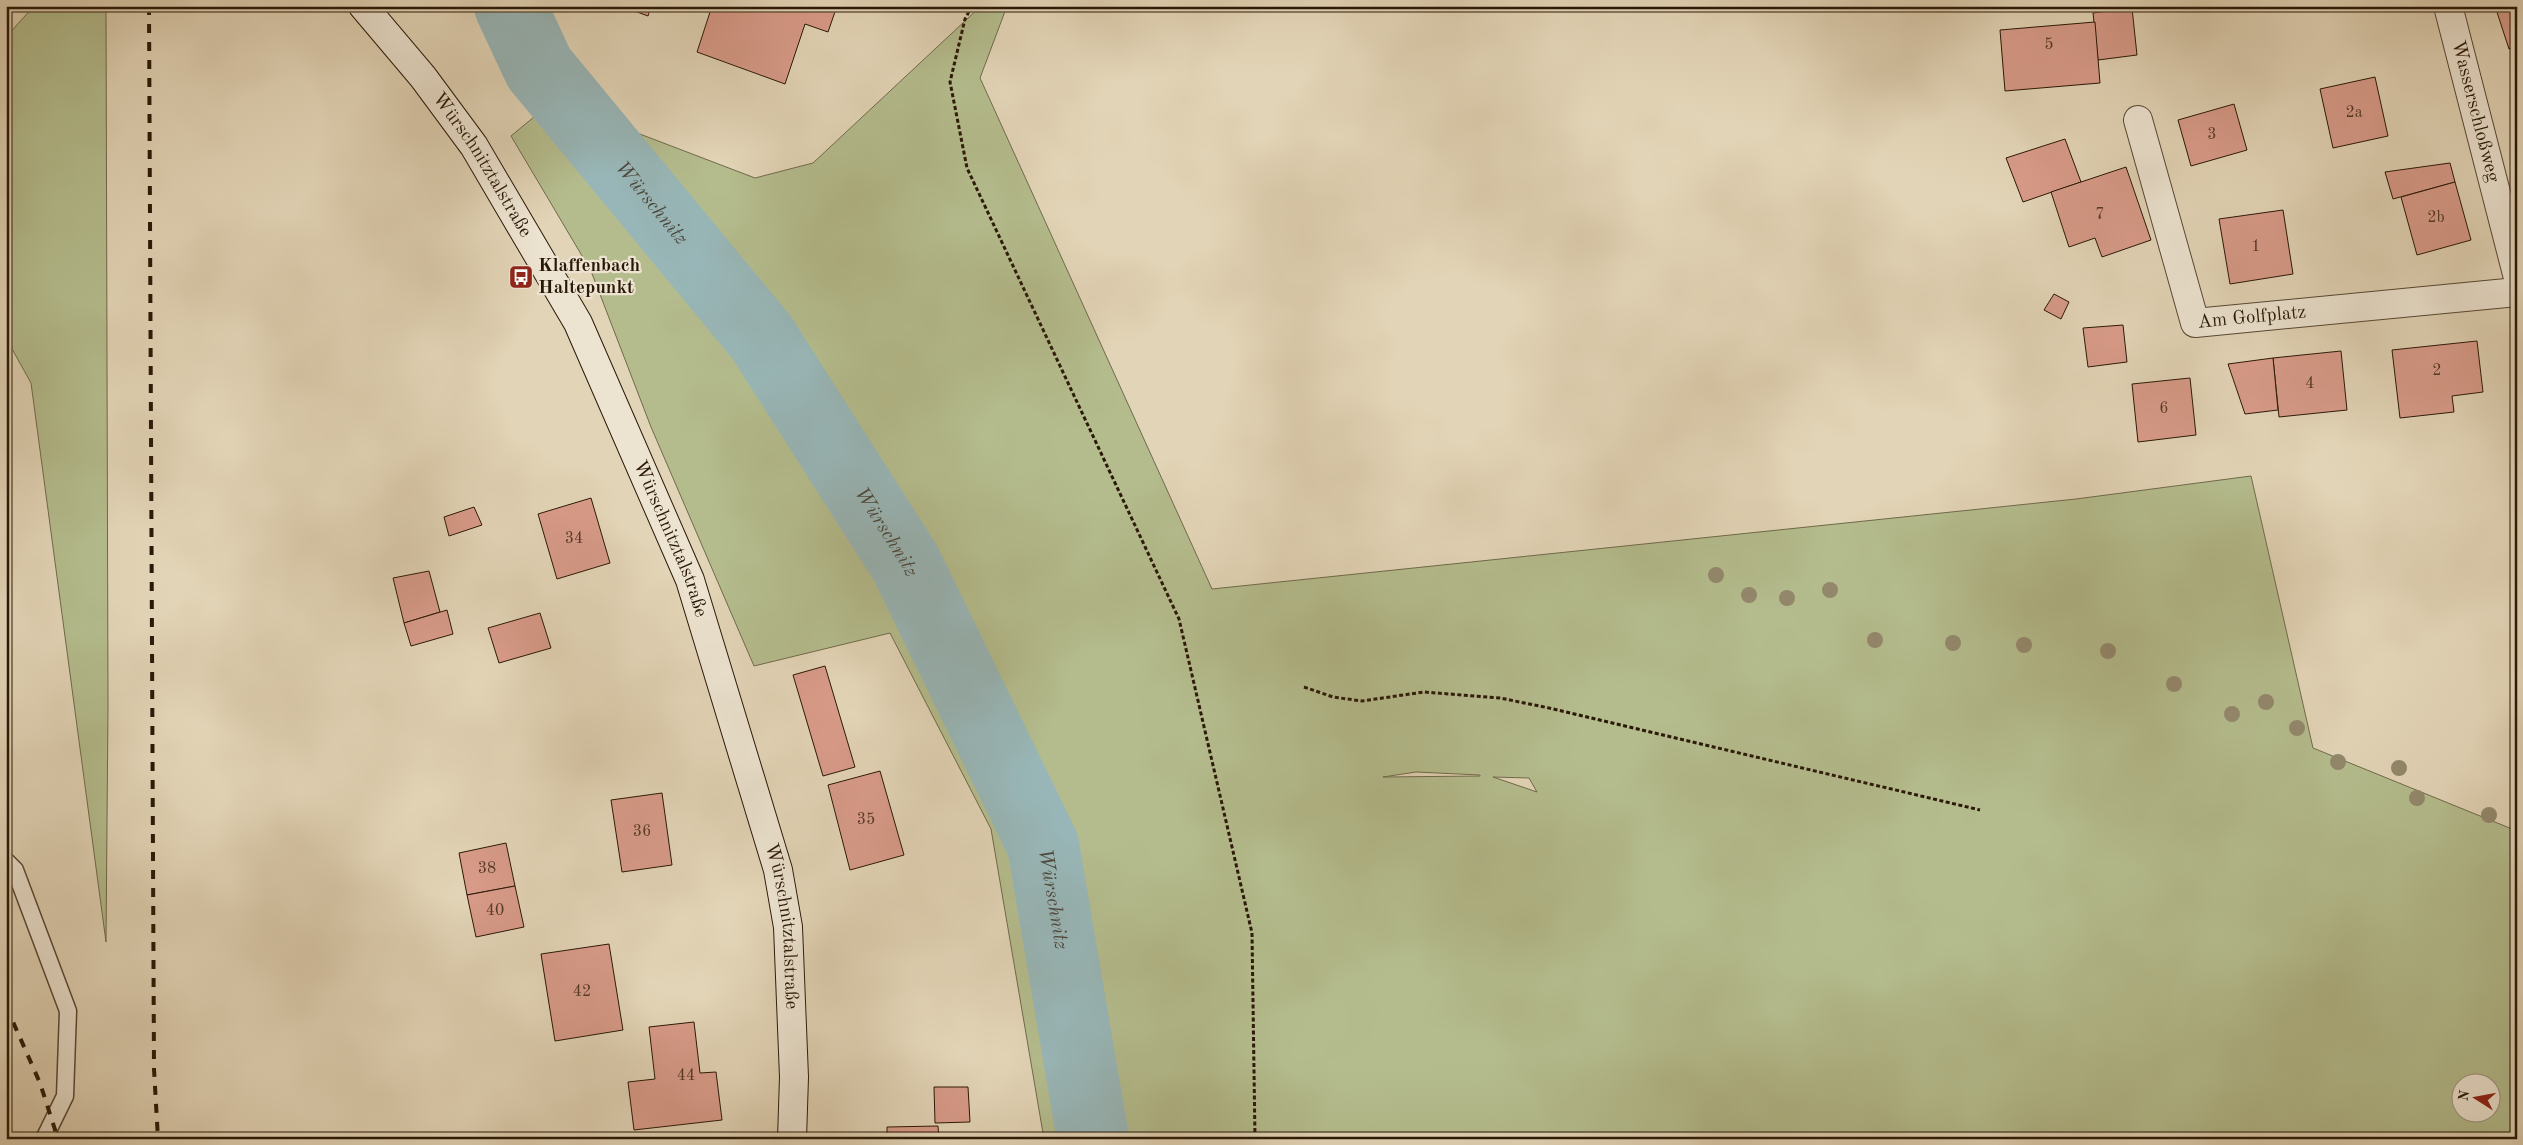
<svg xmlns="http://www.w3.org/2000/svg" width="2523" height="1145" font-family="'Old Standard TT',serif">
	<rect width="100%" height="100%" fill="#e2d4b6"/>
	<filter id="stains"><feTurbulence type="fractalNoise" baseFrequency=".004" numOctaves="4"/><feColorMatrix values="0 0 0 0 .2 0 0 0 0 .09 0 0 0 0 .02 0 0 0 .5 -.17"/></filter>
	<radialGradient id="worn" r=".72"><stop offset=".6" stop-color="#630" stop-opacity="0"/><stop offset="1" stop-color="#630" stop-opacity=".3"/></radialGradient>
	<g fill="#b4bc8d" stroke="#6f6a4a" fill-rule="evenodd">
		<polygon points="34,6 106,6 108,706 106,942 31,383 6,338 6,37"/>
		<path d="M981,6h26l-27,72 232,511 864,-90 175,-23 62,272 204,83v308h-1473l-53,-310 -101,-196 -136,33 -103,-239 -60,-156 -80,-135 70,-58 51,53 123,47 58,-15zM1416,772l64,3v1l-97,1zM1493,777l36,1 8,14zM2490,1082v30h-30v-30z"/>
	</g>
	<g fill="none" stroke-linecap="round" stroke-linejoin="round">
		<path stroke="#98b6b7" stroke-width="72" id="s1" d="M510,6l29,62 223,270 144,226 137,281 50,294"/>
	</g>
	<g fill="#d89b89" stroke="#2a1807">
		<polygon points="621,6 651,6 648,16"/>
		<polygon points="712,6 837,6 828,32 805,24 785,84 697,52"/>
		<polygon points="2495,6 2517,6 2517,47 2509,49"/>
		<polygon points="2132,8 2137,55 2098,60 2093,13"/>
		<polygon points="2095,22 2100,83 2005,91 2000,30"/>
		<polygon points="2375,77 2388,136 2333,148 2320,89"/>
		<polygon points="2234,104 2247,150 2191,166 2178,120"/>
		<polygon points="2065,139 2081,182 2023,202 2006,158"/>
		<polygon points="2450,163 2455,182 2393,199 2385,172"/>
		<polygon points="2126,167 2151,240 2102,257 2095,238 2069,247 2051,192"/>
		<polygon points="2455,182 2471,240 2417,255 2401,197"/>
		<polygon points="2283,210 2293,274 2230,284 2219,219"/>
		<polygon points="2054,294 2069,302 2061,319 2044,310"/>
		<polygon points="2123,325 2127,362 2088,367 2083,328"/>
		<polygon points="2477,341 2483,392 2452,396 2454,412 2400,418 2392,350"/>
		<polygon points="2341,351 2347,410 2279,417 2273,358"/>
		<polygon points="2273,358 2278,410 2245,414 2228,364"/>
		<polygon points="2190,378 2196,435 2138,442 2132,384"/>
		<polygon points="591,498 610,563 557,579 538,514"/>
		<polygon points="474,507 482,525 449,536 444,517"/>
		<polygon points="429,571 440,612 404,623 393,578"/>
		<polygon points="447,610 453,634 411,646 404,623"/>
		<polygon points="540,613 551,648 499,663 488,628"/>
		<polygon points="825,666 855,767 823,776 793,675"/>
		<polygon points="880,771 904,855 850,870 828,785"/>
		<polygon points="662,793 672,865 622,872 611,800"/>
		<polygon points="506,843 515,886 467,895 459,853"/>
		<polygon points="515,886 524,927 476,937 467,895"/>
		<polygon points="609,944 623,1030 555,1041 541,954"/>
		<polygon points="694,1022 700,1073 716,1072 722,1120 634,1130 628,1082 655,1079 649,1027"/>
		<polygon points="934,1087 968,1087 970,1122 935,1123"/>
		<polygon points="938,1126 939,1139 887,1139 887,1127"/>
	</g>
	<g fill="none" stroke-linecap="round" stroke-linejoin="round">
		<defs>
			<polyline id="lane" points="6,861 15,870 68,1011 65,1096 44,1139"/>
			<g id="street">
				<path id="s2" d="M2448,6l69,268"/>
				<path id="s3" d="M2138,120l57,203 322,-31"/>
			</g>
			<g id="secondary">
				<path id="s4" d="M363,6l60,71 51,69 104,177 112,257 88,290 10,57 6,150 -2,62"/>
			</g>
		</defs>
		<use href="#lane" stroke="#584733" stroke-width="19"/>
		<use href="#street" stroke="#584733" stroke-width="30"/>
		<use href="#secondary" stroke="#2a1807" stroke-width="30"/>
		<g stroke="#2a1807" stroke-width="3" stroke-dasharray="4 2.5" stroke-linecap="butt">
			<polyline points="972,6 965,19 950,82 967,168 1179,619 1252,933 1255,1139"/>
			<polyline points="1304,687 1333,697 1362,701 1424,692 1500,698 1549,708 1980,810"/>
		</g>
		<use href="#lane" stroke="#ece3d0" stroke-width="16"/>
		<use href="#street" stroke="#ece3d0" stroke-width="28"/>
		<use href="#secondary" stroke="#ece3d0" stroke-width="28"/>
		<g stroke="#2a1807" stroke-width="4" stroke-dasharray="9 9" stroke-linecap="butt">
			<polyline points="149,6 154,1069 158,1139"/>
			<polyline points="6,1006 40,1083 58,1139"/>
		</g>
	</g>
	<g fill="#93886c">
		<circle cx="1716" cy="575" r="8"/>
		<circle cx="1830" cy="590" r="8"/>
		<circle cx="1749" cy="595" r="8"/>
		<circle cx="1787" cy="598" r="8"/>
		<circle cx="1875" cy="640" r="8"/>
		<circle cx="1953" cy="643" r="8"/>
		<circle cx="2024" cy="645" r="8"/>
		<circle cx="2108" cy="651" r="8"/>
		<circle cx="2174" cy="684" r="8"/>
		<circle cx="2266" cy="702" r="8"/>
		<circle cx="2232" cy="714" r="8"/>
		<circle cx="2297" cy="728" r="8"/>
		<circle cx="2338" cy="762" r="8"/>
		<circle cx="2399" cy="768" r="8"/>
		<circle cx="2417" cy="798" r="8"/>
		<circle cx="2489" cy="815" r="8"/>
	</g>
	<defs>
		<symbol id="bus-square" viewBox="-11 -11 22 22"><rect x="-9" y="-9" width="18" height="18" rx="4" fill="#8f2418" stroke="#ece3d0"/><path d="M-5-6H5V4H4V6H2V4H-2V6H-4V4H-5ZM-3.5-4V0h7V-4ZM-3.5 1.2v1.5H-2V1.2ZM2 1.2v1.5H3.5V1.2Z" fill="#fff"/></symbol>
	</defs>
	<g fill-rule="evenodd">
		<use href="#bus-square" x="507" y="263" width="28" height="28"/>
	</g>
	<g text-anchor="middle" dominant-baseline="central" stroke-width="4.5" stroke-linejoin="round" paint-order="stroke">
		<g font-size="16" fill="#563928">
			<text x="2049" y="45">5</text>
			<text x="2354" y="113">2a</text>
			<text x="2212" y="135">3</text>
			<text x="2100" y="215">7</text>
			<text x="2436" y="218">2b</text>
			<text x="2256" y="247">1</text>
			<text x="2437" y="371">2</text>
			<text x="2310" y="384">4</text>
			<text x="2164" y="409">6</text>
			<text x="574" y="539">34</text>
			<text x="866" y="820">35</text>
			<text x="642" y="832">36</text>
			<text x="487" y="869">38</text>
			<text x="495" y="911">40</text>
			<text x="582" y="992">42</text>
			<text x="686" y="1076">44</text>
		</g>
		<g font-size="19" fill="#2a1807" stroke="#ece3d0">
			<text stroke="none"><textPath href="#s2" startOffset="109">Wasserschloßweg</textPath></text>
			<text stroke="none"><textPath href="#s4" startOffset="199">Würschnitztalstraße</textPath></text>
			<text stroke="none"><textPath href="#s3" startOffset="268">Am Golfplatz</textPath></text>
			<text stroke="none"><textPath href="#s4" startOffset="619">Würschnitztalstraße</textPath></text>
			<text stroke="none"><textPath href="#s4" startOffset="1024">Würschnitztalstraße</textPath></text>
		</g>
		<g font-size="19" font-weight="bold" fill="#2a1807" stroke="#ece3d0" text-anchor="start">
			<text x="538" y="266">Klaffenbach<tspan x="538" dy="22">Haltepunkt</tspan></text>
		</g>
		<g font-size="20" font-style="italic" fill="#4b473c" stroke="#ece3d0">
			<text stroke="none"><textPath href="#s1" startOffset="244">Würschnitz</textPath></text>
			<text stroke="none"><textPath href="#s1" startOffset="649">Würschnitz</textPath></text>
			<text stroke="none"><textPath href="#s1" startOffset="1054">Würschnitz</textPath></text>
		</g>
	</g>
	<rect width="2523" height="1145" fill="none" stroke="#e2d4b6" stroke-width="25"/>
	<rect x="8" y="8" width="2508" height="1130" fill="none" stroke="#2a1807" stroke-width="2.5"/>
	<rect x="12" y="12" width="2498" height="1120" fill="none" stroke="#2a1807"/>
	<g transform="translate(2476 1098) rotate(281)"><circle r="24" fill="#ece3d0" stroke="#9e9280"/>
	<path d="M0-4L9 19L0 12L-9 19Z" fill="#8f2418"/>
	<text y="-8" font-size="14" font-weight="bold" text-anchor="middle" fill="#2a1807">N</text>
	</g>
	<rect width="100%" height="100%" filter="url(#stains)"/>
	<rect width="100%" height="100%" fill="url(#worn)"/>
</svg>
